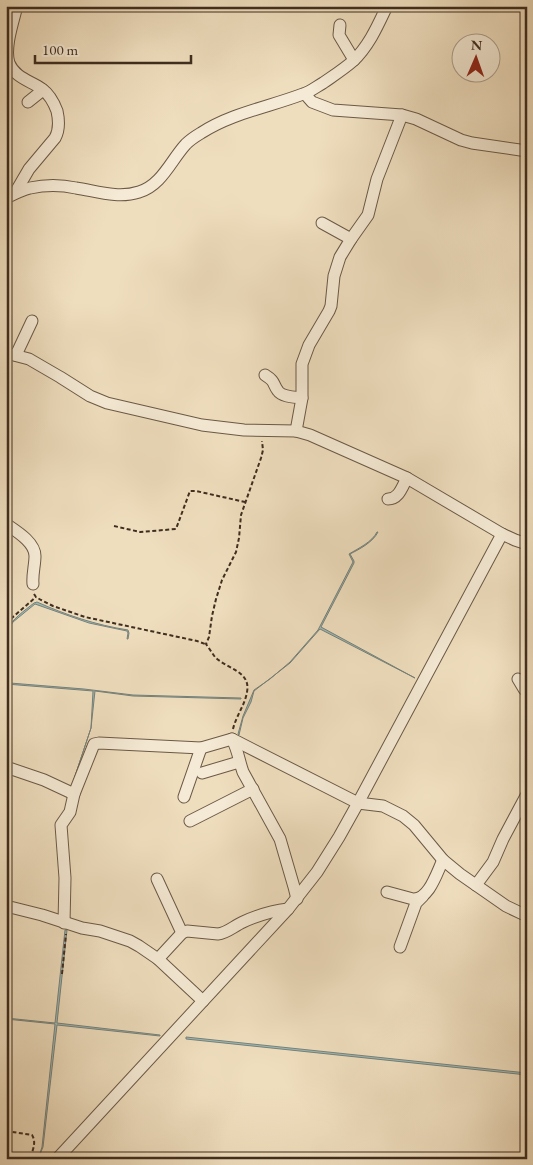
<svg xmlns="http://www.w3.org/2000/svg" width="533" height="1165" font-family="'EB Garamond',serif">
	<rect width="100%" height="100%" fill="#efdebe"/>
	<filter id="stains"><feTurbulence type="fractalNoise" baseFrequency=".004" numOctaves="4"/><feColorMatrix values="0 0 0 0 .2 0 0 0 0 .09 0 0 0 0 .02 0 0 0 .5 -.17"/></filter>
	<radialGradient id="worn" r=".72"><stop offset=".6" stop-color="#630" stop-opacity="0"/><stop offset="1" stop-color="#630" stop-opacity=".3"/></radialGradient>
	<g fill="#9cbbb9" stroke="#77827b">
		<path d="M377,532h1c-5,10 -18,17 -28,22l4,7v2l-33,64 94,51 -95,-49 -30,34 -36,28 -3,11 -8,16 -4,17 -1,-1 5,-18 11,-26 16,-11 20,-17 28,-32 35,-68 -4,-8c10,-6 23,-12 28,-22z"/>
		<path d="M37,602c29,13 59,23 91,28l1,3 -1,6h-1l1,-6 -1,-2 -38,-8 -54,-19 -22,18 -6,10 3,51 74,6 49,6 108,3v1l-108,-3 -38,-5 -4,37 -20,60 20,-60 2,-37 -87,-7v-1h3l-3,-52c6,-12 18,-20 28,-28z"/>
		<polygon points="65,930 67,930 57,1023 160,1035 160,1036 57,1025 43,1147 38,1159 42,1147 55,1024 6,1019 6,1018 55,1023"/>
		<polygon points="186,1037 527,1073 527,1075 186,1039"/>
	</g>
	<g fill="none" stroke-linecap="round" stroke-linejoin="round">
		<defs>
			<g id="minor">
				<polyline points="340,25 339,35 354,60"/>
				<polyline points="305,94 312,102 333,110 402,115 416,119 461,140 472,143 527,151"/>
				<polyline points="28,102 43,90"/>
				<path d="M15,193l14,-24 26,-31c5,-9 4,-18 2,-27 -3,-8 -8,-17 -15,-22 -11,-8 -27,-11 -33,-26 -5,-15 4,-41 8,-57"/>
				<path d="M6,198c8,-4 16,-8 24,-10 14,-3 32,-3 46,0 20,3 42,11 63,4 23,-7 32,-32 47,-48 4,-4 10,-8 15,-11 31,-20 68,-26 102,-39 7,-2 13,-7 20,-11 10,-7 21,-14 30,-22 16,-15 25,-36 34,-55"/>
				<polyline points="322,223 351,239"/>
				<polyline points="6,353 29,359 60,377 90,396 107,403 202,425 244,430 296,431 310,435 407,478 502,534 515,540 527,544"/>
				<polyline points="16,355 32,321"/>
				<path d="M265,375c11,7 7,8 13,16 4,6 17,6 24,7"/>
				<polyline points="296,431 302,398 302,364 309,345 329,311 331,306 334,276 340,257 351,239 368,215 377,179 402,115"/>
				<path d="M388,499c11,0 14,-12 19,-21"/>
				<path d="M6,524c10,7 29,18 29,32 0,9 -3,19 -2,28"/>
				<polyline points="518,679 524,689 527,692"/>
				<path d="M232,739c6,11 7,22 11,33l37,67 14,48 3,12"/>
				<polyline points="6,767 44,780 74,794"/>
				<polyline points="202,773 239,762"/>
				<polyline points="184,797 201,748"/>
				<polyline points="190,821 253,789"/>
				<polyline points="157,879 182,933"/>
				<polyline points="476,885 493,862 503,839 527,794"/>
				<path d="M387,892l26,7c16,1 24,-27 30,-39"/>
				<polyline points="6,906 42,915 82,928 100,931 130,941 139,946 158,959 203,1001"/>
				<polyline points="64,923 65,878 61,825 70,812 74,794 94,744 99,743 201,748 232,739 358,803 383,806 403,816 414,825 443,860 460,874 506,906 527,916"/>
				<polyline points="400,947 416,903 423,896"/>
				<path d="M158,959l24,-26 5,-2 31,3c9,-1 16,-8 25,-12 15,-7 29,-11 45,-13"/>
				<polyline points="57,1159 288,909 317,872 339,837 358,803 502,534"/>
			</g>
		</defs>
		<use href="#minor" stroke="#6b5947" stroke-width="13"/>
		<g stroke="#3f2d1f" stroke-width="2" stroke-dasharray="4 2.5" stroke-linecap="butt">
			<polyline points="114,526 140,532 176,529 190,491 196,491 245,502"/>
			<polyline points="34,594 36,597 41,600 53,606 85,617 197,641 205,644"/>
			<polyline points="6,623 36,597"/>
			<path d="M233,729c3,-13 12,-24 14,-37 4,-21 -20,-23 -32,-35 -3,-4 -6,-9 -9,-13l3,-7 3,-21 4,-17 6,-19 14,-28 3,-14 2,-23 20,-57 2,-8 -1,-9"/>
			<polyline points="62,974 66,934"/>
			<path d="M6,1131l26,4c5,8 0,16 -2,24"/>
		</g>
		<use href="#minor" stroke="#f5ead5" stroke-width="11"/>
	</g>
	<rect width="533" height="1165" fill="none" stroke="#efdebe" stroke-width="25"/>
	<rect x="8" y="8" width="518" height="1150" fill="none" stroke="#3f2d1f" stroke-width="2.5"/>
	<rect x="12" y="12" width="508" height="1140" fill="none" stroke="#3f2d1f"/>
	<g transform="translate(476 58) rotate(2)"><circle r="24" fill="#f5ead5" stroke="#ac9e8c"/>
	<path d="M0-4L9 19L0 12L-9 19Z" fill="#8f2418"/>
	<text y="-8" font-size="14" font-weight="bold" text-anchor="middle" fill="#3f2d1f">N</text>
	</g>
	<path d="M35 55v8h156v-8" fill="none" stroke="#3f2d1f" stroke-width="2.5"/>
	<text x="42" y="55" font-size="15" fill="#3f2d1f" stroke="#f5ead5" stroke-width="4" paint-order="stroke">100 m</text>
	<rect width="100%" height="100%" filter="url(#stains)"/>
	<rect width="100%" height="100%" fill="url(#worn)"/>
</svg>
